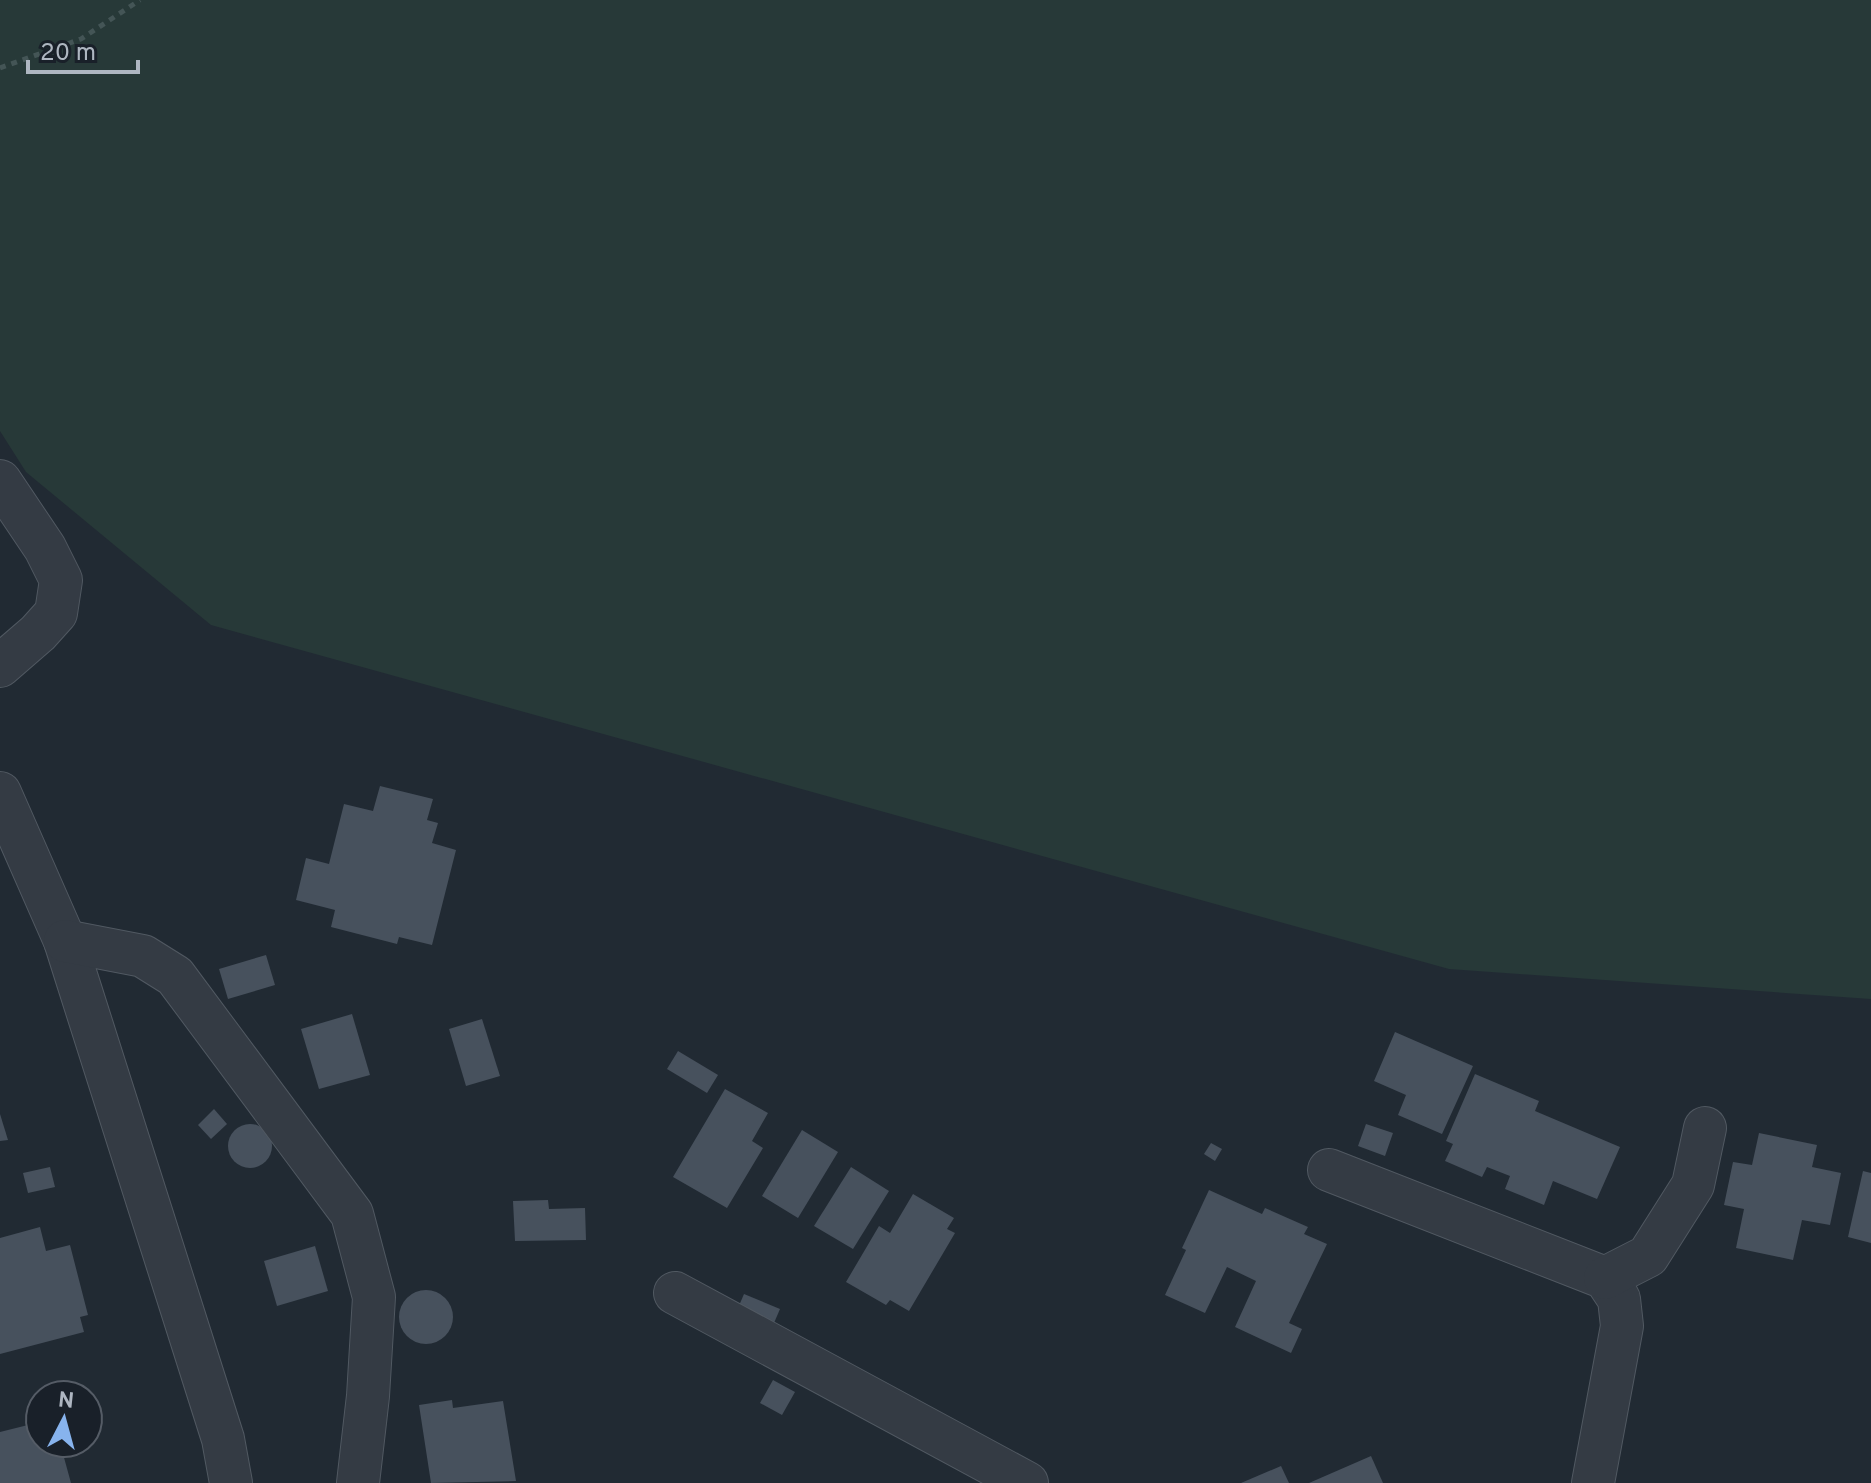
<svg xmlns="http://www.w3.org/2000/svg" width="1871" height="1483" font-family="Overpass,sans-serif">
	<rect width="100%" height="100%" fill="#212a33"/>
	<polygon fill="#273938" points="0,0 1871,0 1871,999 1449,969 211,625 26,472 0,431"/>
	<g fill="#47515d">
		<polygon points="380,786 433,799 427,820 438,823 432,843 456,850 432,945 399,937 397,944 331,927 335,910 296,900 306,858 329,864 344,804 373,811"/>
		<polygon points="266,955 275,985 228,999 219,969"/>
		<polygon points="352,1014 370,1075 319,1089 301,1029"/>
		<polygon points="482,1019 500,1076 466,1086 449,1029"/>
		<polygon points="1395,1032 1473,1066 1442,1134 1398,1115 1406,1095 1374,1081"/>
		<polygon points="678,1051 718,1075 707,1093 667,1069"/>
		<polygon points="1475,1074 1539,1101 1535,1111 1620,1147 1597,1199 1553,1181 1544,1205 1505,1189 1510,1176 1487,1167 1482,1177 1445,1161 1453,1144 1446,1141"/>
		<polygon points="725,1089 768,1113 752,1141 763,1148 727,1208 673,1177"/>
		<polygon points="214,1109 227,1124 211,1139 198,1125"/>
		<polygon points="0,1114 8,1140 0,1141"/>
		<circle cx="250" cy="1146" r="22"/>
		<polygon points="1366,1124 1393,1133 1385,1156 1358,1146"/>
		<polygon points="802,1130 838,1152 798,1218 762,1196"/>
		<polygon points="1759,1133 1817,1145 1812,1167 1841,1173 1830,1225 1802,1220 1793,1260 1736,1248 1744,1209 1724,1205 1733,1162 1752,1165"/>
		<polygon points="1211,1143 1222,1149 1215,1161 1204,1154"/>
		<polygon points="50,1167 55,1187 28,1193 23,1173"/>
		<polygon points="851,1167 889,1191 853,1249 814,1226"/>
		<polygon points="1863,1171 1871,1173 1871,1243 1848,1237"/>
		<polygon points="1209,1190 1262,1214 1265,1208 1308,1227 1304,1234 1327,1244 1289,1323 1302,1329 1291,1353 1235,1327 1256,1281 1227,1267 1205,1313 1165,1295 1186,1250 1182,1248"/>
		<polygon points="913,1194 954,1218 947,1229 955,1233 909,1311 890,1300 886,1305 846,1282 879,1226 890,1233"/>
		<polygon points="548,1200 549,1209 585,1208 586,1240 515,1241 513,1201"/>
		<polygon points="40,1227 46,1251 70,1245 88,1315 80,1317 84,1332 0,1354 0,1238"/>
		<polygon points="315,1246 328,1291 277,1306 264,1261"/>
		<circle cx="426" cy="1317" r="27"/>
		<polygon points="744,1294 780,1309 771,1330 735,1315"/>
		<polygon points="773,1380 795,1392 782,1415 760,1403"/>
		<polygon points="452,1400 453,1408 503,1401 516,1481 431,1483 419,1405"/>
		<polygon points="40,1422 40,1443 60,1443 71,1483 0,1483 0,1432"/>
		<polygon points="1371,1456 1383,1483 1309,1483"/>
		<polygon points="1281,1466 1289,1483 1241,1483"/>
	</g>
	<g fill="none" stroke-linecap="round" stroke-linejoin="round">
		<defs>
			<g id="minor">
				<polyline points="0,481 45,548 61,580 56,613 38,633 0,666"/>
				<polyline points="0,793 65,941 223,1439 231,1483"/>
				<polyline points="65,941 143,956 175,976 352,1214 374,1297 368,1396 358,1483"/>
				<polyline points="1329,1170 1605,1278 1619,1299 1622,1326 1593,1483"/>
				<polyline points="1605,1278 1648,1256 1693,1185 1705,1128"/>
				<polyline points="675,1293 1027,1483"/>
			</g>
		</defs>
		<use href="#minor" stroke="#515962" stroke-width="44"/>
		<polyline stroke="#445556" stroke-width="5" stroke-dasharray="6 6" stroke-linecap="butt" points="0,68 81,39 140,0"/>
		<use href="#minor" stroke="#343b44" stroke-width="42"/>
	</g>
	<g transform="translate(64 1419) rotate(6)"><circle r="38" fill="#192029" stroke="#555c66" stroke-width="2"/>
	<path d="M0-6L14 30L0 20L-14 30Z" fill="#87b3ed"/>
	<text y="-12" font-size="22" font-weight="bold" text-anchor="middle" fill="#aeb6c1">N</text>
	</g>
	<path d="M28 60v12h110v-12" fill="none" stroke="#aeb6c1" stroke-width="4"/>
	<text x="40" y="60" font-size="24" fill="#aeb6c1" stroke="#192029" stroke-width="6" paint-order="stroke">20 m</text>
</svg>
